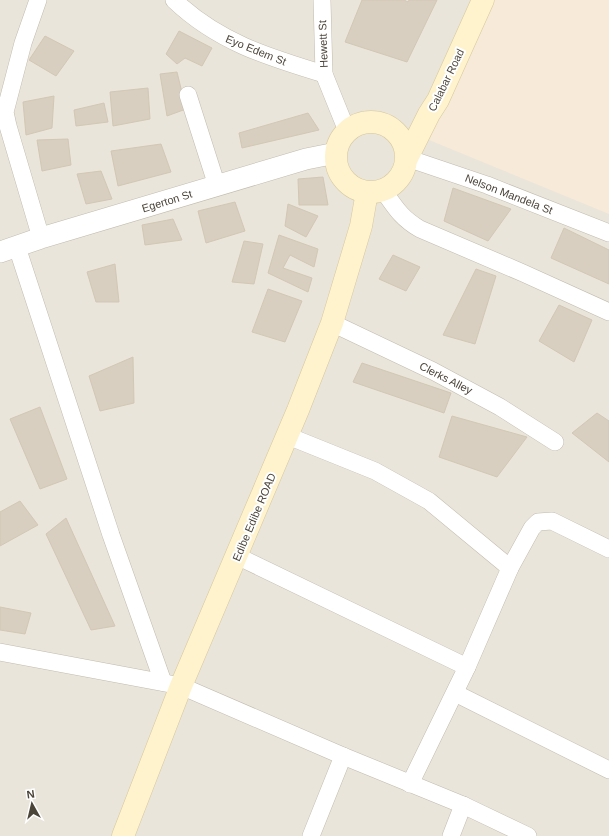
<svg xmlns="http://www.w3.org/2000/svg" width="609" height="836" font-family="Arial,sans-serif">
	<rect width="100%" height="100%" fill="#f6f3ec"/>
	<rect fill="#eae5da" x="0" y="0" width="609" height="836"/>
	<polygon fill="#f7ead8" points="489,0 609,0 609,214 429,140"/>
	<g fill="#d8cfc1" stroke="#d3c7b4">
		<polygon points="362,0 404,0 408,2 409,0 437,0 407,62 345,42"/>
		<polygon points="179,31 212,48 202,66 185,58 177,64 166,54"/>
		<polygon points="45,36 74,51 56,76 29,60"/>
		<polygon points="177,72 186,109 167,116 160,74"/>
		<polygon points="148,88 150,119 113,126 110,92"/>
		<polygon points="54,96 52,128 26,135 23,102"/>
		<polygon points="104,103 108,122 76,126 74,110"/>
		<polygon points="308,113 319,130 242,148 239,133"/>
		<polygon points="68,139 71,165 42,171 37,140"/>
		<polygon points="161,144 171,172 118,186 111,151"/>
		<polygon points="101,171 112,199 86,204 77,174"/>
		<polygon points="323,177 328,205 299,205 298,179"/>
		<polygon points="453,188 511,209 488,241 444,221"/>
		<polygon points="235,202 245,231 206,243 198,211"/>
		<polygon points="288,204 318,216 306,237 285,226"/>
		<polygon points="173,219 182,240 145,245 142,225"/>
		<polygon points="564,228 609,250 609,284 551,258"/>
		<polygon points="279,235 318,249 314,267 290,255 283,268 312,278 308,292 268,273"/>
		<polygon points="244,241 263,244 254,284 232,282"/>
		<polygon points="393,255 420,267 406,291 379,279"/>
		<polygon points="115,264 119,302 96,302 87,272"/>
		<polygon points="476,269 496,276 475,344 443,335"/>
		<polygon points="268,289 302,301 285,342 252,332"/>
		<polygon points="559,305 592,320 574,362 539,341"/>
		<polygon points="133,357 134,403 100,411 89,376"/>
		<polygon points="362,363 451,393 444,413 353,382"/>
		<polygon points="40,407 67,479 40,489 10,419"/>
		<polygon points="597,413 609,421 609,462 572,433"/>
		<polygon points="452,416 527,437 497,477 439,457"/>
		<polygon points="20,501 38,525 0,546 0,512"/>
		<polygon points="66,518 115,626 91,630 46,534"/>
		<polygon points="0,607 31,613 25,634 0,630"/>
	</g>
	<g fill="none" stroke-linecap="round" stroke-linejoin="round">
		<defs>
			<g id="minor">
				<polyline points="38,0 23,43 5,112 8,126 41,238"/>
				<path d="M174,0c44,42 94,57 150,74"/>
				<polyline points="322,0 324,74 347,131"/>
				<polyline points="188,95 217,186"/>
				<polyline points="407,158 487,185 609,233"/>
				<path d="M383,190c12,17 18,28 37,39l103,44 86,39"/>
				<polyline points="17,247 111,535 163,682"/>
				<polyline points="332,323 433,371 500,407 555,442"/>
				<polyline points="288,436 375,471 429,501 510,568"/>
				<polyline points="237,556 467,667"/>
				<polyline points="0,652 181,686 343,756 463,805 528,836"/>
				<polyline points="455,693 609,770"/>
				<polyline points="410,784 467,667 510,568 532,528 538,522 552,521 609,549"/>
				<polyline points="311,836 343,756"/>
				<polyline points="451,836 463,805"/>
			</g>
			<polyline id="tertiary" points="0,252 41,238 306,159 336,153"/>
			<g id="secondary">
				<circle cx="371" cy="157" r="35"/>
				<polyline points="407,158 429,114 438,100 483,0"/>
				<polyline points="123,836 181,686 298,410 332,323 361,226 367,192"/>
			</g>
		</defs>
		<use href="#minor" stroke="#c2bbae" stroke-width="18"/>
		<use href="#tertiary" stroke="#c2bbae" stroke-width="22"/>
		<use href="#secondary" stroke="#d6c79b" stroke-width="23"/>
		<use href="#minor" stroke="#fff" stroke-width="17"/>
		<use href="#tertiary" stroke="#fff" stroke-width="21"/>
		<use href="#secondary" stroke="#fff3cd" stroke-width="22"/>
	</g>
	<g text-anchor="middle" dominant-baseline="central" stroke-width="4" stroke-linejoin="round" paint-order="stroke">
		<g font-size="11" fill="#4b4439" stroke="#fff">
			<text transform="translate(323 44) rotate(-92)">Hewett St</text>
			<text transform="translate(256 50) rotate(22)">Eyo Edem St</text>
			<text transform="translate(446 80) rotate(-64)">Calabar Road</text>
			<text transform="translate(509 194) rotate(21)">Nelson Mandela St</text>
			<text transform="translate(167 201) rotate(-17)">Egerton St</text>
			<text transform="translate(446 378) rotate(27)">Clerks Alley</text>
			<text transform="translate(254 517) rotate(-67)">Edibe Edibe ROAD</text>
		</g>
	</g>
	<g transform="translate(32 804) rotate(352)" stroke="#ffffff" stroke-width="3" paint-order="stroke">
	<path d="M0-3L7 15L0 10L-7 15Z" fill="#4b4439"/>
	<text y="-6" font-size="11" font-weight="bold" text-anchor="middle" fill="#4b4439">N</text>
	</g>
</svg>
